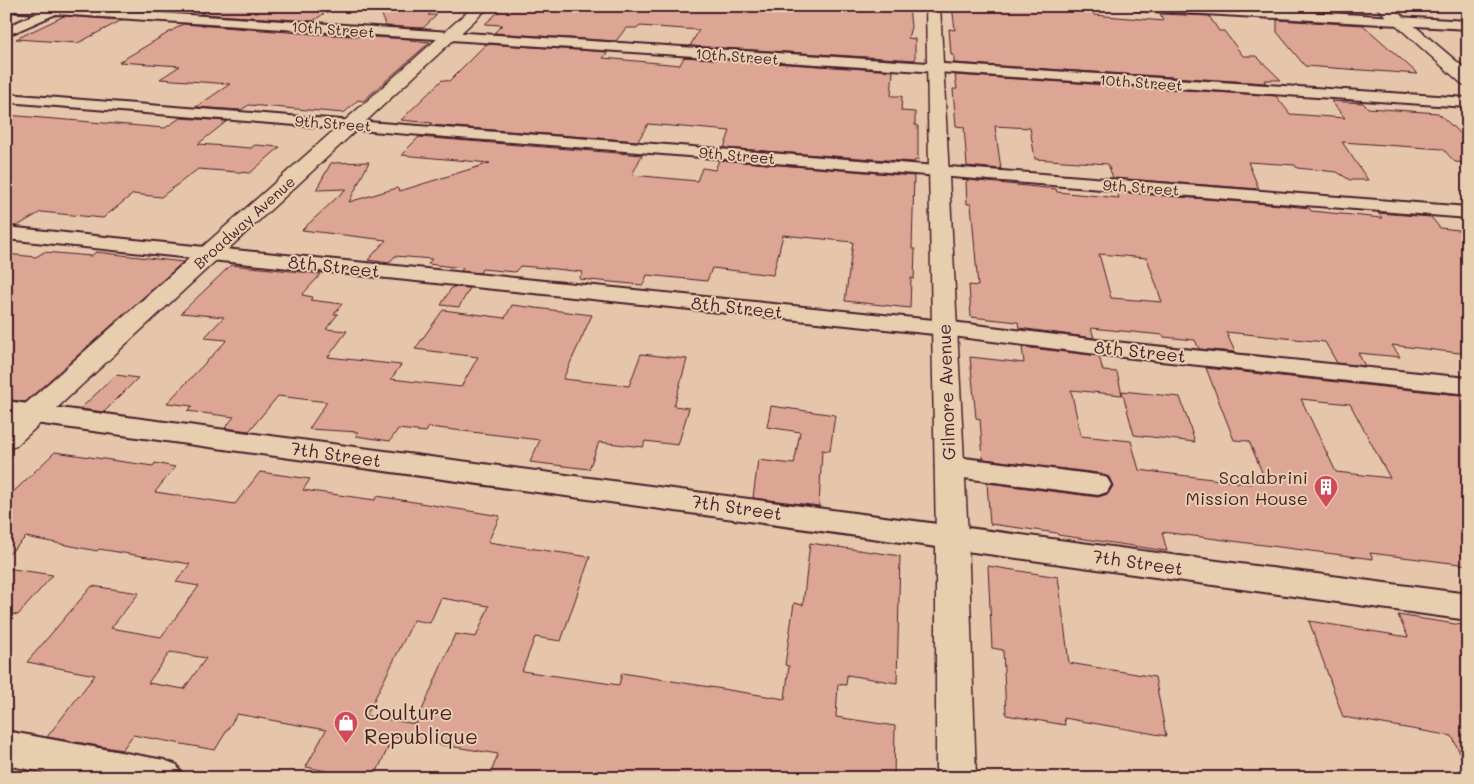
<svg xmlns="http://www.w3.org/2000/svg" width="1474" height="784" font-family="Mali,sans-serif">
	<rect width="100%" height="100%" fill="#e5c6aa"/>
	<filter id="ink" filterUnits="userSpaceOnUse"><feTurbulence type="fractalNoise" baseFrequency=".02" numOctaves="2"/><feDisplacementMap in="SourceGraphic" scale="10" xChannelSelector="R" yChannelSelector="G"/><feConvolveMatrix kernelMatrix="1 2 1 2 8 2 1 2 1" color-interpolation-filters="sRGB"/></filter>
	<g filter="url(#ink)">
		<g fill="#dda694" stroke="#4a1f2b" fill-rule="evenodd">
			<polygon points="84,6 149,6 141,10"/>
			<polygon points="214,6 335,6 313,21 200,14"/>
			<polygon points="380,6 439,6 428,15 437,15 423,28 385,26"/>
			<polygon points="505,6 573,6 623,10 623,6 854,6 889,8 889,6 909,6 911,27 908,38 915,39 915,60 690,46 699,30 640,26 638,28 626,28 616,41 494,33 502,25 485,24"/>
			<polygon points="952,6 1037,6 1092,9 1094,15 1164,21 1160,14 1209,16 1219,31 1224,31 1243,56 1256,56 1281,80 1264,80 1266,83 954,63 954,55 951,55 949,29 955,30"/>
			<polygon points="1277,6 1342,6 1349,12 1277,8"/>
			<polygon points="64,16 122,20 78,43 16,39"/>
			<polygon points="1277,20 1363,25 1418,74 1305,66 1277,32"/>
			<polygon points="183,24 314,34 411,39 410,40 430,42 363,101 358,100 344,113 249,105 241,110 196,107 230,84 160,79 180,66 119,62"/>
			<polygon points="486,44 608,52 603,58 680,65 684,57 893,71 891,96 902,96 901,111 915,112 915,125 918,126 918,160 915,160 914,162 724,148 730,131 648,124 638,141 430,125 432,123 401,120 442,80 449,81"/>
			<polygon points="955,75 1276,96 1290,114 1345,118 1331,101 1363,103 1368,108 1438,113 1468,141 1468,163 1455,162 1443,149 1342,142 1368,180 1350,180 1337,172 1297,168 1295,165 1248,162 1259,189 1113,178 1108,164 1035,159 1030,128 995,126 1001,169 967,166 964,127 956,126 953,89 957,89"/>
			<polygon points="6,115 165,128 180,118 227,121 198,144 251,148 255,145 280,147 250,173 198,169 161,197 133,194 103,218 41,212 17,226 6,225"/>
			<polygon points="419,137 642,155 632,175 697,181 702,168 715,170 719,160 914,176 912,249 915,249 914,279 911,278 910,308 845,301 853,242 783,235 773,275 712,268 707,281 647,275 643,285 579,279 583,272 546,268 520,266 515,272 482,269 480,273 461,271 463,268 428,264 432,259 395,256 389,263 368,260 386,240 302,230 346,189 316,190 331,163 369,162 349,202 397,188 400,191 490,163 401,155"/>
			<path d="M968,180l88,9 1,3 62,6 -2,-6 163,13 29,3 2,3 71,7 -4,-5 53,4 9,11 28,3v123l-76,-9 8,12 -42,-4 7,13 -28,-3 -12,-21 -99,-10 9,20 -36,-3 -4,-9 -31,-3 -1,-2 -72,-7 3,10 -75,-10 -1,-6 -47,-5 -2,-32 9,1 -7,-82h-4l-1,-22zM1099,254l48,4 15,44 -51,-4z"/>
			<polygon points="44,252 91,256 96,252 183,262 25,402 6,399 6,254 36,257"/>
			<polygon points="231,265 321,274 302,295 313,297 310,300 342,304 334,314 338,314 326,329 347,331 328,357 401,365 391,379 461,387 478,357 415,349 443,310 505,318 512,305 592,315 563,379 629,386 641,354 687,359 674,406 689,408 678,445 645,441 643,447 599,442 589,469 530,462 540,440 429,427 426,432 398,429 390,441 356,436 358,432 309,429 327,402 278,396 249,431 225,428 234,417 187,411 192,406 167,403 227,340 204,338 224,317 181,313"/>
			<polygon points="452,287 470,288 459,307 441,305"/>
			<path d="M1022,347l77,9 4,15 14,1 5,23 -51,-5 10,46 50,5 8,29 113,14 -4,-9 16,2 -15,-36 -15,-1 -28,-72 262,28v169l-98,-12 3,6 -211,-27 5,19 -109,-16 -1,-2 -67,-9 -3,-41 111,14 10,-3 5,-8 -4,-9 -11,-4 -115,-14 -3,-40 -4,-1 -6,-61 54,6zM1301,399l49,5 40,74 -54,-6z"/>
			<polygon points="116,375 138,378 104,412 80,409"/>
			<polygon points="1122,391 1180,397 1195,442 1134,435"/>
			<polygon points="771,406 835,415 830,451 822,450 819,506 753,498 758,460 794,464 800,432 767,427"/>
			<path d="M55,452l98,14 2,-3 20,4 -20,25 80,12 25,-32 50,7 -7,11 72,10 2,-4 123,20 -12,26 102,15 -29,84 -26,-4 -13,34 97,14 3,-12 163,26 4,-33 -4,-1 9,-62 9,2 7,-62 90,13 -3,127 -50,-8 -1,10 -8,-1 -2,33 59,9 -1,52h-405l9,-24 -105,-17 -19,41h-11l-57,-11 20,-37 -89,-16 -22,36 -82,-15 -11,15 -75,-13 48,-62 -68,-13 65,-76 47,7 -28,35 50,9 38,-51 -23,-4 14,-18 -91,-15 -2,2 -71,-14 -20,20v-58zM441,598l48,8 -13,31 -21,-3 -39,90 -50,-8 48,-96 16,3zM170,652l36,6 -22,31 -36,-6z"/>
			<polygon points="988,566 1058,577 1069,663 1155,677 1166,736 1064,718 1065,725 1006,715 1003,650 992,648"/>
			<polygon points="6,568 53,575 18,615 6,613"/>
			<polygon points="1398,615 1468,626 1468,771 1452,736 1343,717 1309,621 1408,637"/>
		</g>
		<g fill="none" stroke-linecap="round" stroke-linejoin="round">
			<defs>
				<g id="minor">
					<polygon points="6,6 50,6 1468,98 1468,107 56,14 6,36 6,27 38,13 6,11"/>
					<polygon points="1130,6 1204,6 1468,21 1468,29 1136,10"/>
					<polygon points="6,94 1468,207 1468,218 6,102"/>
					<polygon points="6,227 944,321 1105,341 1468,378 1468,394 1105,355 944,335 6,239"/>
					<polygon points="6,401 1468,594 1468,620 6,419"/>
					<polygon points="948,456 1098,475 1107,478 1111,485 1107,492 1098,495 948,476 939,473 935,466 939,459"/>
					<polygon points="6,731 164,760 177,765 182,778 71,778 6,765"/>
				</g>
				<polygon id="tertiary" points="474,6 490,6 16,446 6,449 6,421"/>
				<g id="secondary">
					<polygon points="926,6 940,6 968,537 976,778 936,778 936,537"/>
					<polygon points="1375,6 1391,6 1468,71 1468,85 1462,84"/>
				</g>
			</defs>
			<use href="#minor" stroke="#4a1f2b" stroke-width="4"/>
			<use href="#tertiary" stroke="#4a1f2b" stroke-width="3"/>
			<use href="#secondary" stroke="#4a1f2b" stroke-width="3"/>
			<use href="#minor" fill="#e7ceaf" fill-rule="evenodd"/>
			<use href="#tertiary" fill="#e7ceaf" fill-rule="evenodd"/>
			<use href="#secondary" fill="#e7ceaf" fill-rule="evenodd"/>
		</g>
	</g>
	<defs>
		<symbol id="building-pin" viewBox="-11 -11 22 30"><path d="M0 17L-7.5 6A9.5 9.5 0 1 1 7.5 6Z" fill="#d1495b" stroke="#e7ceaf"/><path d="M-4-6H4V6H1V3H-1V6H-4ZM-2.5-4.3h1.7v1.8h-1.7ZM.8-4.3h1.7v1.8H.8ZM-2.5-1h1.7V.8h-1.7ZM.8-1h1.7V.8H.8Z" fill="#fff"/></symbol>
		<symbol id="shop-pin" viewBox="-11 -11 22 30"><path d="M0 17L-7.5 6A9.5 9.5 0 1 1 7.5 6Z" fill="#d1495b" stroke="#e7ceaf"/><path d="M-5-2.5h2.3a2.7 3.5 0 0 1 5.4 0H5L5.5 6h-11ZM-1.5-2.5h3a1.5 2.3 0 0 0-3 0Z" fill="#fff"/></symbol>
	</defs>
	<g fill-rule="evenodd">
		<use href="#building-pin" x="1312" y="473" width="28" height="38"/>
		<use href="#shop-pin" x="332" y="709" width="28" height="38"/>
	</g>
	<g text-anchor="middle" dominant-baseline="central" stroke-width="4" stroke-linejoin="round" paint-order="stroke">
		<g font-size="15" fill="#4a1f2b" stroke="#e7ceaf">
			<text transform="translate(333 29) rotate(4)">10th Street</text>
			<text transform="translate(737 56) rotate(4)">10th Street</text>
			<text transform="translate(1141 82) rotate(4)">10th Street</text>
			<text transform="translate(333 123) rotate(4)">9th Street</text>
			<text transform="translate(737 155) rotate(5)">9th Street</text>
			<text transform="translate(1141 187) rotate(4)">9th Street</text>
			<text transform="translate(244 222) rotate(-42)">Broadway Avenue</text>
		</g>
		<g font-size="18" fill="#4a1f2b" stroke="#e7ceaf">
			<text transform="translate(334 266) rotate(6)">8th Street</text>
			<text transform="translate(737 307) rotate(6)">8th Street</text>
			<text transform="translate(1140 351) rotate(6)">8th Street</text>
			<text transform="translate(946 392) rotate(-92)">Gilmore Avenue</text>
			<text transform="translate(336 454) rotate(8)">7th Street</text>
			<text transform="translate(737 507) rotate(8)">7th Street</text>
			<text transform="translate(1138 562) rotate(8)">7th Street</text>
		</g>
		<g font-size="18" fill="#4a1f2b" stroke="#e7ceaf" text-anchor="end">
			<text x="1308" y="477">Scalabrini<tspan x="1308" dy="21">Mission House</tspan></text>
		</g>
		<g font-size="21" fill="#4a1f2b" stroke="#e7ceaf" text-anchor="start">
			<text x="364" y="711">Coulture<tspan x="364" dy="24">Republique</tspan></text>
		</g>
	</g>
	<rect width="1474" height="784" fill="none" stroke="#e7ceaf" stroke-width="25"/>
	<rect x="12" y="12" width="1449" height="759" fill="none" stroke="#4a1f2b" stroke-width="2" filter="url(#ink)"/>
</svg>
